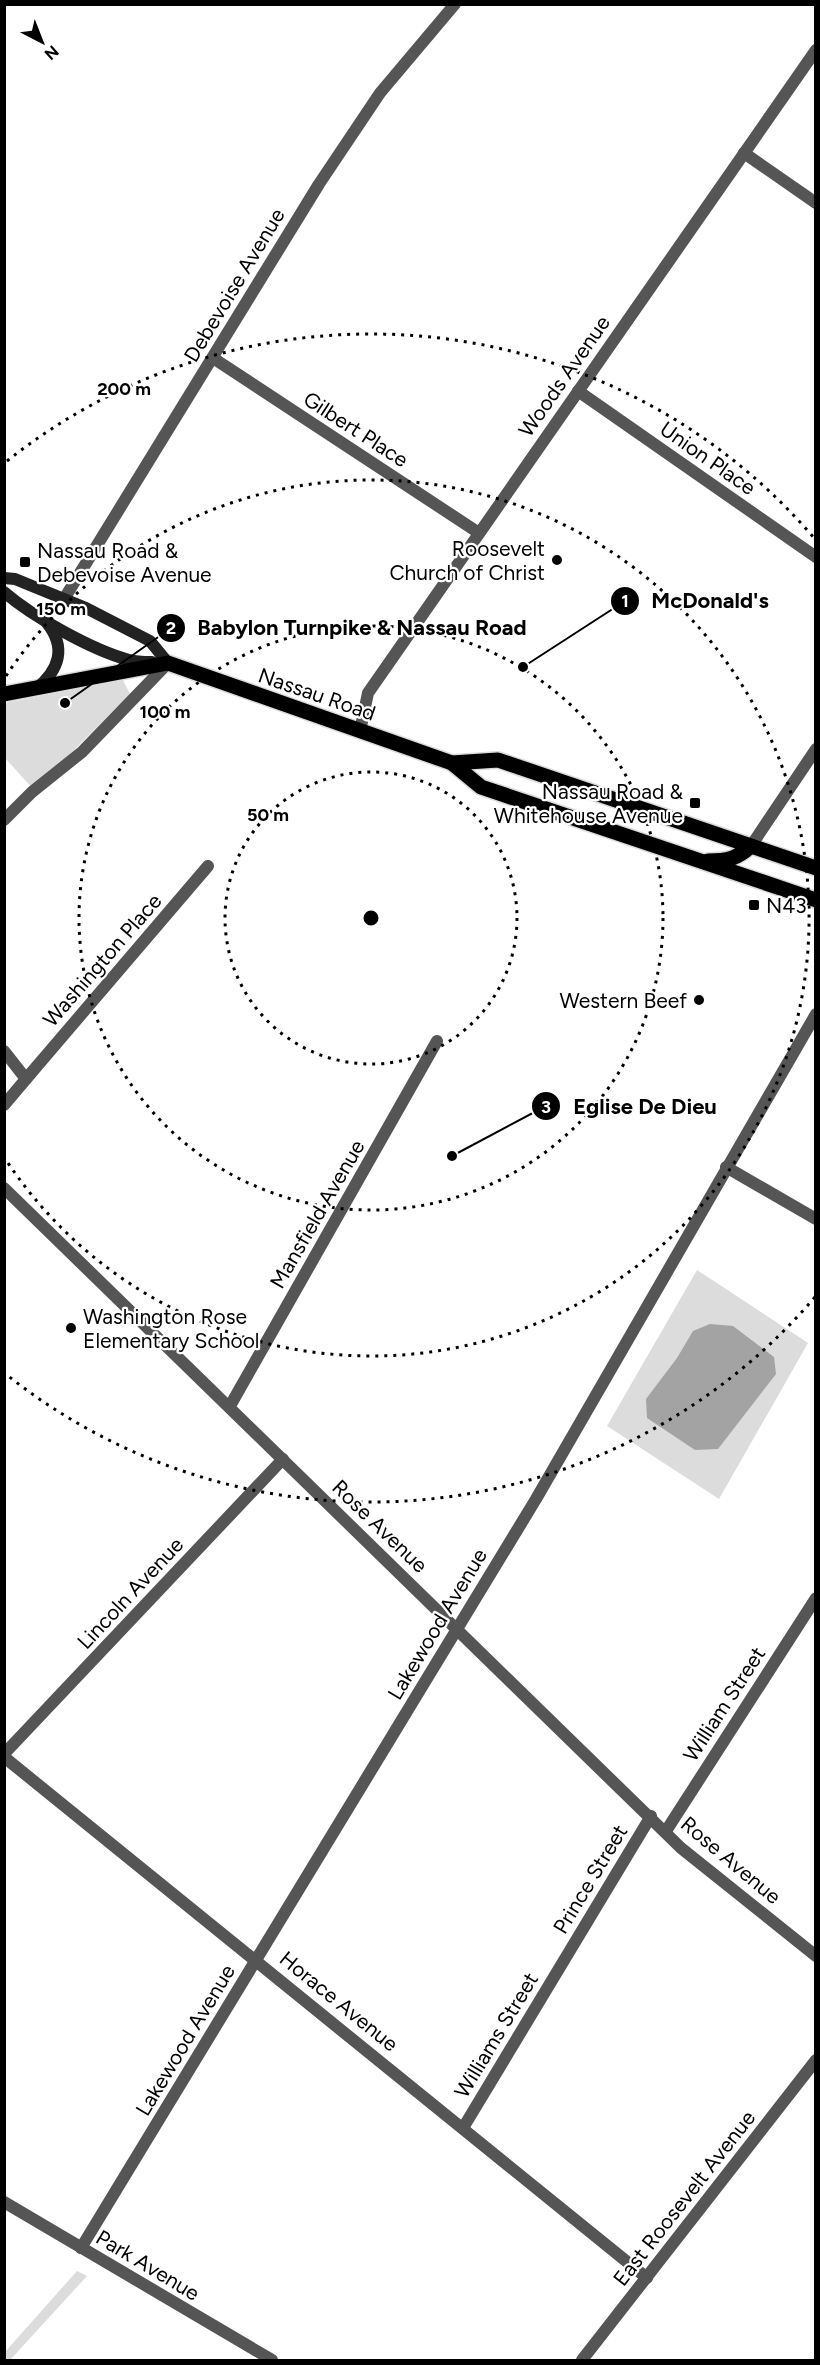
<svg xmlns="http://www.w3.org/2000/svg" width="820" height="2365" font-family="Figtree,sans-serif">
	<rect width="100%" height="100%" fill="#fff"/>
	<g fill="#dcdcdc">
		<polygon points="123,680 130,694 34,790 5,758 5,703"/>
		<polygon points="697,1270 808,1343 719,1499 607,1426"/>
		<polygon points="77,2271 87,2276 10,2360 5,2360 5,2352"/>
	</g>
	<polygon fill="#a3a3a3" points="710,1324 733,1326 774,1357 776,1374 718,1449 695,1450 647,1418 646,1399 677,1358 693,1331"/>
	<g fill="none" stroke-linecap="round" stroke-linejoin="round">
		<defs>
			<g id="primary">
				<polyline points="4,694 168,663 452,763 481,787 816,900"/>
				<polyline points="452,763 498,760 816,868"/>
				<path d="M708,861c20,0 28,-2 43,-15"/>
			</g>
		</defs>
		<use href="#primary" stroke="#dbdbdb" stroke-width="18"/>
		<g stroke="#555" stroke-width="12">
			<polyline points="744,153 816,203"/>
			<polyline points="213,358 479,533"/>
			<polyline points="578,391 816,557"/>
			<polyline points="64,599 319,184 380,93 455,4"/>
			<polyline points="360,731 368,693 816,50"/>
			<polyline points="4,820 32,792 82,752 168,663"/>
			<polyline points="751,846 816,749"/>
			<polyline points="26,1079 208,866"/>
			<polyline points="726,1167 816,1219"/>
			<polyline points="4,1188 681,1848 816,1956"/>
			<polyline points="230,1406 437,1041"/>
			<polyline points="4,1754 283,1459"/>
			<polyline points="4,1757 647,2278"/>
			<polyline points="666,1831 816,1598"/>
			<polyline points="463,2128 651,1816"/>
			<polyline points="4,2202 272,2360"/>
			<polyline points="81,2248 536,1499 816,1014"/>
			<polyline points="582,2360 816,2060"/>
		</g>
		<polyline stroke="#555" stroke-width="12" points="4,1051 26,1079 4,1105"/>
		<g stroke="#222" stroke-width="12">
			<polyline points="4,578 15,579 86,608 150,641 168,663"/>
			<path d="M4,592c29,25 88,58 125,68 7,2 16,2 23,2"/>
			<path d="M36,689c23,-19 31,-41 11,-66"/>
		</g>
		<use href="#primary" stroke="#000" stroke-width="15"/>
	</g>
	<g fill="none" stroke="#000" stroke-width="3" stroke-dasharray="3 6">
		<circle cx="371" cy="918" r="146"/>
		<circle cx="371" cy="918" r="292"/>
		<path d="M6 676A438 438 0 1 1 6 1160"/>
		<path d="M815 1297A584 584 0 0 1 7 1375M7 461A584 584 0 0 1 815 539"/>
	</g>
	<g fill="#000" stroke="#fff" stroke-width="2">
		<circle cx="557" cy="560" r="6"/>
		<rect x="19" y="556" width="12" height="12" rx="3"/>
		<rect x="689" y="797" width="12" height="12" rx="3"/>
		<rect x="748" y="899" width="12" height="12" rx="3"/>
		<circle cx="699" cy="1000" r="6"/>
		<circle cx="71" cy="1328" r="6"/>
	</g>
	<g text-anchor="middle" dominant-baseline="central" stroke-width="4.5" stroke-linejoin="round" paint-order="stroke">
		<g font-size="21" fill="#000" stroke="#fff">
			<text transform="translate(234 285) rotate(-59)">Debevoise Avenue</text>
			<text transform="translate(564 376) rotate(-55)">Woods Avenue</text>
			<text transform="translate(356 429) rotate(33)">Gilbert Place</text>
			<text transform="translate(708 458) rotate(35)">Union Place</text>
			<text transform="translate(317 694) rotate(19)">Nassau Road</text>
			<text transform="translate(102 960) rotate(-49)">Washington Place</text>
			<text transform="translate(317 1214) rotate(-60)">Mansfield Avenue</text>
			<text transform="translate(380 1526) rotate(44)">Rose Avenue</text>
			<text transform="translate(130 1593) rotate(-47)">Lincoln Avenue</text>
			<text transform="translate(437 1624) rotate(-59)">Lakewood Avenue</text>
			<text transform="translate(724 1704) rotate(-57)">William Street</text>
			<text transform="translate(731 1860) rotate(40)">Rose Avenue</text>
			<text transform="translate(590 1879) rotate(-59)">Prince Street</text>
			<text transform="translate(339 2001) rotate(39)">Horace Avenue</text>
			<text transform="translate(496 2035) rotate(-59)">Williams Street</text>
			<text transform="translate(185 2040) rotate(-59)">Lakewood Avenue</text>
			<text transform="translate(684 2198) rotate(-52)">East Roosevelt Avenue</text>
			<text transform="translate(148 2265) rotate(31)">Park Avenue</text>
		</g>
		<g font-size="21" fill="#000" stroke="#fff" text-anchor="end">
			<text x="545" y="548">Roosevelt<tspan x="545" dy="24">Church of Christ</tspan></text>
			<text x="37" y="550" text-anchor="start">Nassau Road &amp;<tspan x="37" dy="24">Debevoise Avenue</tspan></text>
			<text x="683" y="791">Nassau Road &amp;<tspan x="683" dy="24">Whitehouse Avenue</tspan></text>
			<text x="766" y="905" text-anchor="start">N43</text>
			<text x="687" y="1000">Western Beef</text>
			<text x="83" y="1316" text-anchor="start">Washington Rose<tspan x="83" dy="24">Elementary School</tspan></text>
		</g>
	</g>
	<circle cx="371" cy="918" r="9" fill="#000" stroke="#fff" stroke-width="3"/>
	<g font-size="18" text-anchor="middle" font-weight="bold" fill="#000" stroke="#fff" stroke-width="4.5" stroke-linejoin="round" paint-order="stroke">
		<text x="124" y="395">200 m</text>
		<text x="61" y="615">150 m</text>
		<text x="165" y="718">100 m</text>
		<text x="268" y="821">50 m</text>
	</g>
	<path fill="none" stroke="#000" stroke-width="2" d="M523 667L625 601M65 703L171 628M452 1156L546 1106"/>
	<g fill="#000" stroke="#fff" stroke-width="2">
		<circle cx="523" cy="667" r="6"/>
		<circle cx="65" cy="703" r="6"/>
		<circle cx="452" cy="1156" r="6"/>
		<circle cx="625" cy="601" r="15"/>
		<circle cx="171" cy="628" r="15"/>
		<circle cx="546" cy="1106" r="15"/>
	</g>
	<g font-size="18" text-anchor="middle" font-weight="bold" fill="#fff">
		<text x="625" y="607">1</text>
		<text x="171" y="634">2</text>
		<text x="546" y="1113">3</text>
	</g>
	<g font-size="22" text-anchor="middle" font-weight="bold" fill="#000" stroke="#fff" stroke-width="4.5" stroke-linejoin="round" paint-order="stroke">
		<text x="710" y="608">McDonald's</text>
		<text x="362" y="635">Babylon Turnpike &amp; Nassau Road</text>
		<text x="645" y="1114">Eglise De Dieu</text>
	</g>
	<rect width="820" height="2365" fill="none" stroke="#000000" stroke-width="12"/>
	<g transform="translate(42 42) rotate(138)" stroke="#ffffff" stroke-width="4.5" paint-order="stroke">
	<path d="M0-4.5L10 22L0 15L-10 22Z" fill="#000000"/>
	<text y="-9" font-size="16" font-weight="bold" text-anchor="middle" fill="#000000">N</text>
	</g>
</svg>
